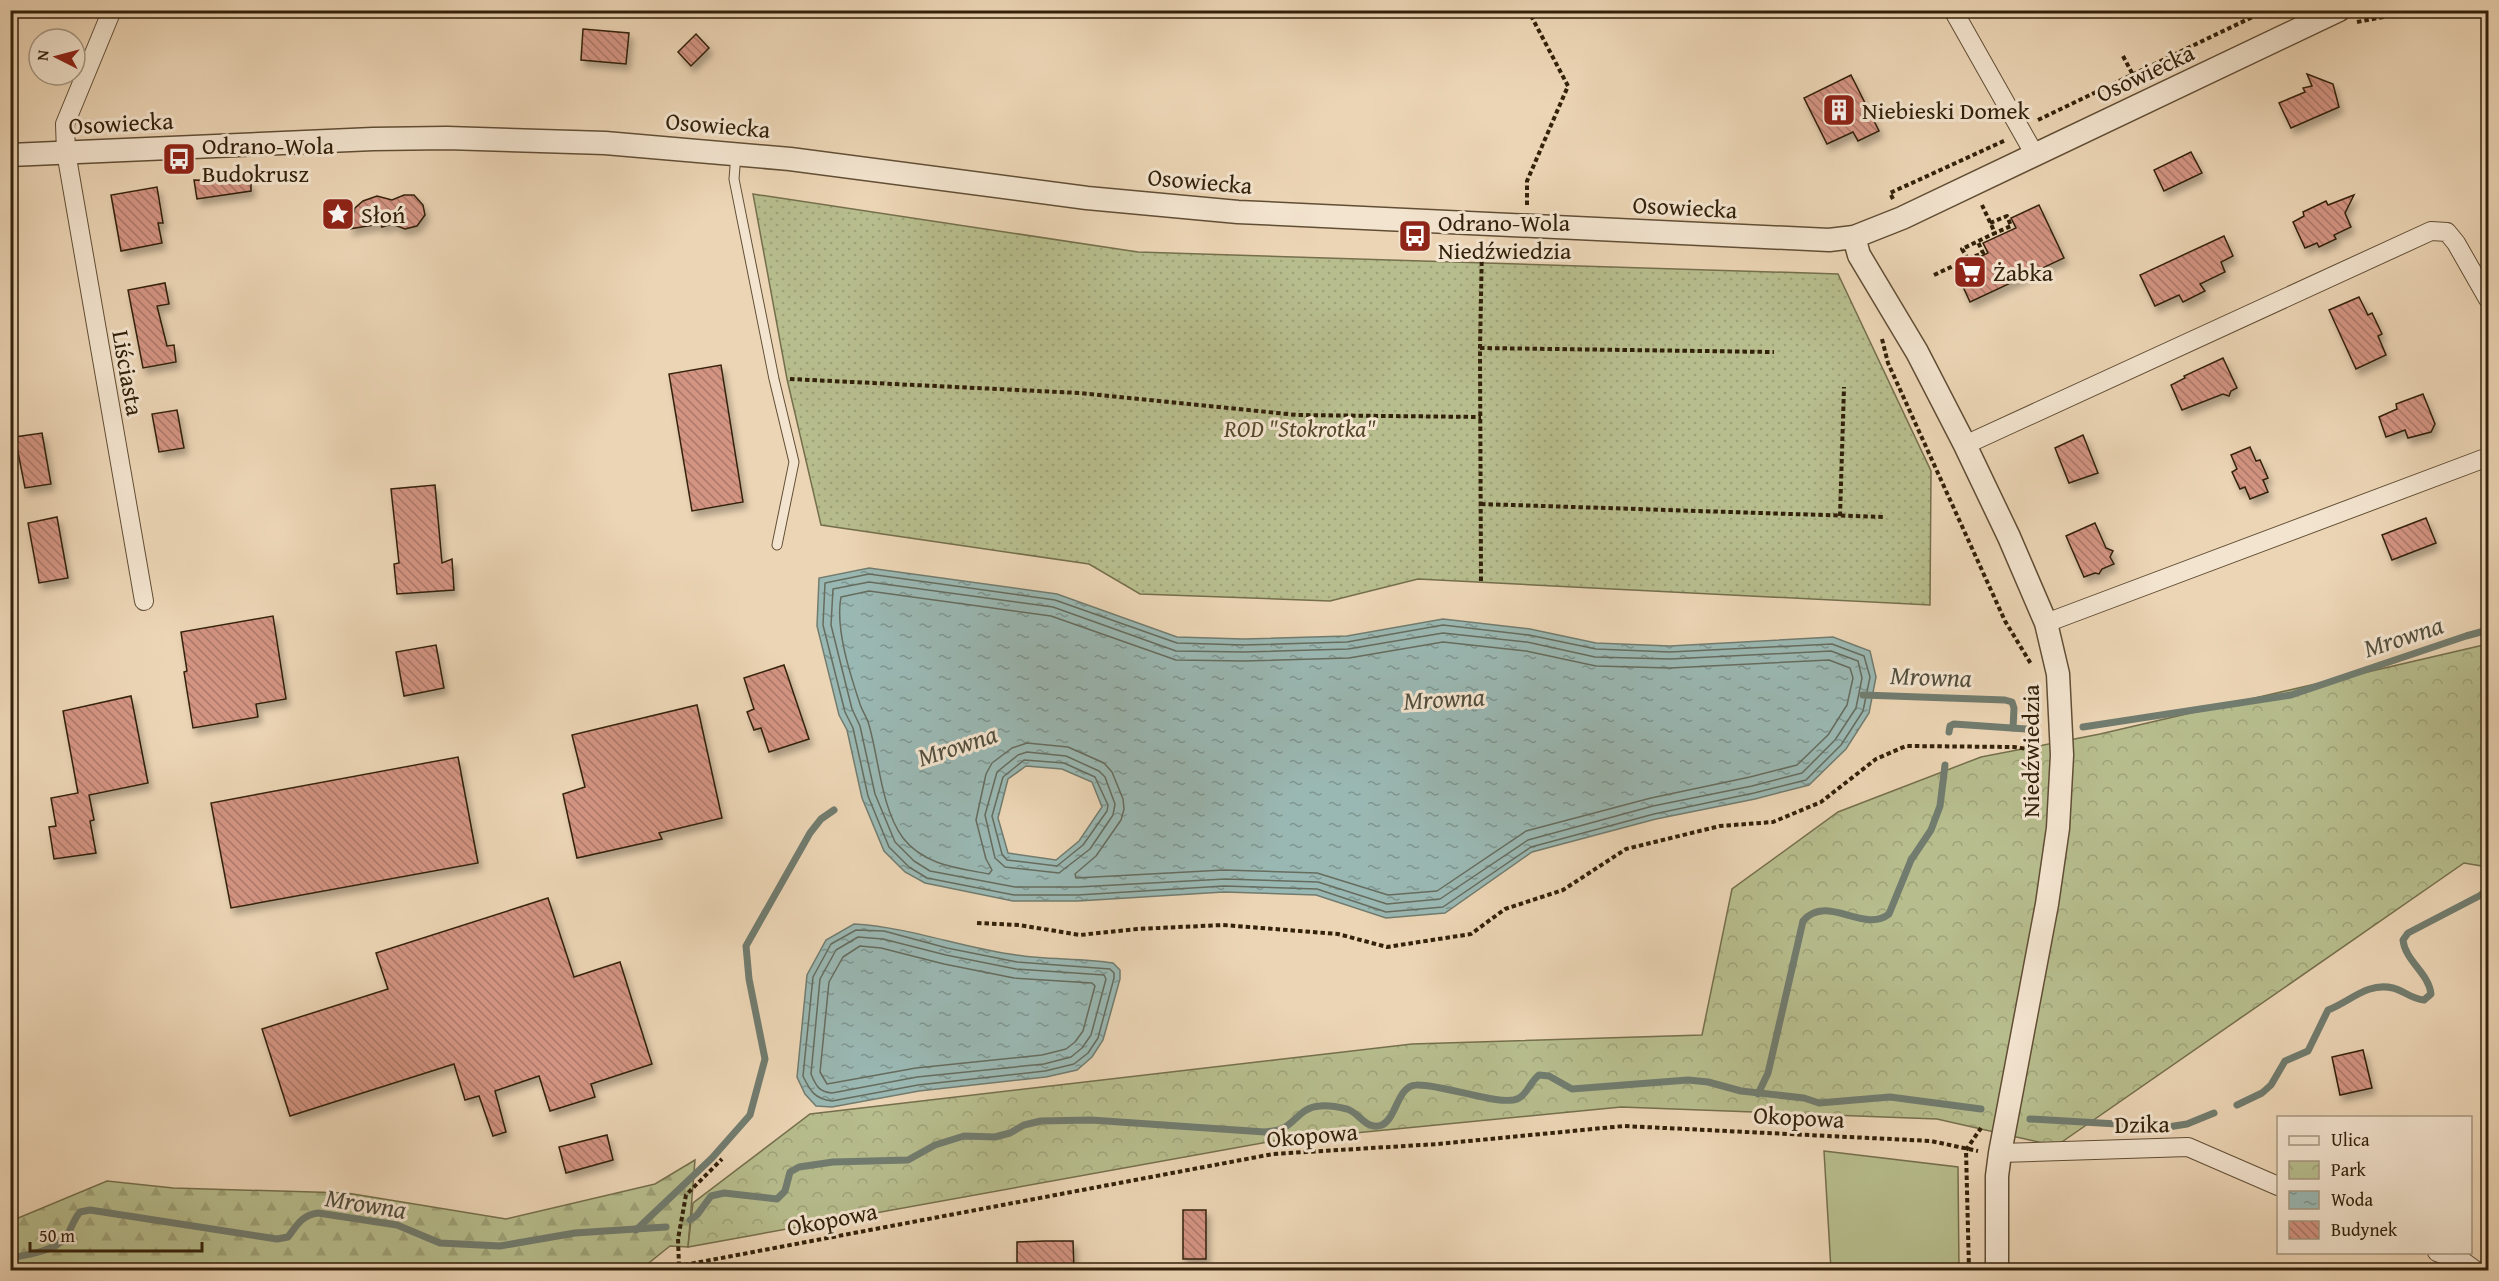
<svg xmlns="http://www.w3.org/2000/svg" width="2499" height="1281" font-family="'Gentium Book Plus',serif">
	<defs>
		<pattern id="forest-firs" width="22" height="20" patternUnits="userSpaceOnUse" patternTransform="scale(1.5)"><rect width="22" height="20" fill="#b7bd8d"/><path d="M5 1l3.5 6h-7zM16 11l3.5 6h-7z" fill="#9ea278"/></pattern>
		<pattern id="park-crowns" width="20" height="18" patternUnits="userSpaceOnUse" patternTransform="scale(1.5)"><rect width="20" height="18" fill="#b7bd8d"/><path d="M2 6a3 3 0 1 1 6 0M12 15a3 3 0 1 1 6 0" fill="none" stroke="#9ea278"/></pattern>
		<pattern id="garden-dots" width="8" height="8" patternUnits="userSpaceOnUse" patternTransform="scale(1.5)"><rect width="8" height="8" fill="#b7bd8d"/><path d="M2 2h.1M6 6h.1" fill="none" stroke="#9ea278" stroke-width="1.8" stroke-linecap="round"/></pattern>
		<pattern id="water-ripples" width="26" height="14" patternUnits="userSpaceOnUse" patternTransform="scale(1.5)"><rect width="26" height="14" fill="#9ab8b3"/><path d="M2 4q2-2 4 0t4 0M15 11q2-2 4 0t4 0" fill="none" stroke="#7e9590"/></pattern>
		<pattern id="building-back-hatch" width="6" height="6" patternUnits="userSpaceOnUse" patternTransform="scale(1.5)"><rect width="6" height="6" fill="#d39482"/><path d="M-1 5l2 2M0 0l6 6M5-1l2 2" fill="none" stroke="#ac7869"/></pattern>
		<filter id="shadow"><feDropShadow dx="3.5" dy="6" stdDeviation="3" flood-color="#0004"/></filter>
	</defs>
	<rect width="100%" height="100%" fill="#ecd5b5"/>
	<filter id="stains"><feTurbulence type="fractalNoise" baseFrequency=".00333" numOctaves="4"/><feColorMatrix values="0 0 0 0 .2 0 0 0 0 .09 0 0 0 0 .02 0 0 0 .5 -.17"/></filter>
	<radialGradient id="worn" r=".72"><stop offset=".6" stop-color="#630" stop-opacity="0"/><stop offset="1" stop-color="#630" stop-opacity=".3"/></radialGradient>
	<polygon fill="#b7bd8d" stroke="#756f4c" stroke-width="1.5" points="1824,1151 1958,1167 1959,1270 1831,1270"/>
	<polygon fill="url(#forest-firs)" stroke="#756f4c" stroke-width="1.5" points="695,1160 688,1247 670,1246 640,1270 11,1270 11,1221 107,1181 173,1188 347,1193 506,1219 655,1184"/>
	<polygon fill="url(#park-crowns)" stroke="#756f4c" stroke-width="1.5" points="2488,644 2488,867 2464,863 2056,1146 1937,1119 1621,1107 1273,1141 688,1247 693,1203 810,1114 1412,1044 1702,1035 1732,889 1838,812 1981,757 2100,734"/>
	<polygon fill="url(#garden-dots)" stroke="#756f4c" stroke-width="1.5" points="753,194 1138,252 1838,274 1931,471 1930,605 1418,579 1330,601 1140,594 1089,564 821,525 787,379"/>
	<g fill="url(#water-ripples)" stroke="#717c6f" stroke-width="1.5" fill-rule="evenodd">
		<path d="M869,568l188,26 120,43 67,2 103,-3 96,-17 87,10 66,14 74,3 163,-9 37,14 6,26 -7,36 -23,36 -37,36 -54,14 -99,20 -124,33 -87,61 -59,5 -70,-23 -92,-3 -146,9h-65l-88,-18 -20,-11 -21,-21 -22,-53 -15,-68 -8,-15 -22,-89 2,-48zM1026,766l36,3 30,13 10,25 -23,34 -23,19 -48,-7 -10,-35 10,-39z"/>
		<path d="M854,924c55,3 108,24 162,31 32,5 65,3 97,8l7,7v9l-17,61 -11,17 -15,13 -31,7 -127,14 -87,16 -16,-1 -11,-12 -8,-17 10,-102 19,-35z"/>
	</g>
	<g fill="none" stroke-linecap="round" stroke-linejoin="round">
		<g stroke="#666c5e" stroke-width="1.5">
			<polygon points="869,574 1055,600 1177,643 1244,645 1347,642 1443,625 1529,635 1596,649 1670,652 1832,644 1864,656 1870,677 1863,711 1841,745 1806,780 1754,793 1654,814 1531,847 1443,907 1386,912 1317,889 1224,886 1078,895 1014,895 927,878 909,867 889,847 868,796 853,728 845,712 823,625 825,583"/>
			<polygon points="869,582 1053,607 1176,651 1244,652 1348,649 1443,633 1527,642 1595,657 1670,659 1831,651 1858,661 1862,678 1856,708 1835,740 1802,773 1752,786 1653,806 1528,840 1440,899 1387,904 1318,882 1225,879 1078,887 1015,887 930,871 914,861 895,842 875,794 860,726 852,709 831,625 833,589"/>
			<path d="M869,591l182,25 125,44 68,1 105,-3 94,-16 83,9 70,15 74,2 159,-8 21,8 3,10 -6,27 -19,30 -31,30 -47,12 -99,21 -125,33 -89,60 -49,4 -71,-22 -93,-3 -148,8 -1,-4 21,-18 25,-36 3,-11 -1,-10 -11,-27 -8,-9 -36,-16 -41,-4 -15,5 -20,15 -6,11 -10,46 10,39 6,11 -3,4c-32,-6 -65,-9 -86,-36 -22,-30 -24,-79 -34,-113 -2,-8 -7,-14 -9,-21 -10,-30 -25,-76 -19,-107z"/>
			<polygon points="1027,752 1066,756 1099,771 1105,777 1115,804 1113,815 1090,849 1059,873 1005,867 995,858 985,815 997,772 1018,755"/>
			<polygon points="1024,760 1064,763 1095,777 1108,805 1107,811 1083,845 1057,866 1007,860 1002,854 992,816 1003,777"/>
			<path d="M856,930l28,1 63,17 70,14 93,7 4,4v5l-16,60 -10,15 -14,11 -29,7 -127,14 -86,16c-17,-2 -22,-10 -29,-25l10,-99 18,-33z"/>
			<path d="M858,937l25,2 63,16 70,14 88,6 2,4 -15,56 -9,13 -11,9 -27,7 -127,13 -85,16c-13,-1 -16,-7 -21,-19l9,-95 16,-29z"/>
			<polygon points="860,946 881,948 944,964 1014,978 1092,983 1095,986 1083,1031 1075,1042 1066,1049 1042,1055 916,1068 827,1084 820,1072 829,982 843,957"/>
		</g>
		<g stroke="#717c6f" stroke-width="7">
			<polyline points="1863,695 2005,700 2012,702 2014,708 2013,728"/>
			<polyline points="2083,727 2291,695 2466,636 2488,630"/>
			<polyline points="1949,732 1950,726 1954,724 2026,729"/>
			<path d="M1758,1094l10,-21 35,-152c24,-28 61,13 86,-7l22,-54 20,-30 9,-24 5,-41"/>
			<path d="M2237,1105l25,-12 9,-8 14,-24 23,-10 20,-41c23,-9 39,-28 65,-22 12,3 18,11 31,12l7,-6c-2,-21 -26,-33 -28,-54l5,-7 73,-38 7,-7"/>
			<polyline points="2030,1119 2168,1127 2187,1124 2214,1113"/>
			<path d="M690,1220l7,-5 14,-19 13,-3 53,6 8,-8 5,-19 9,-5 34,-5 75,-2 27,-15 29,-9 31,1 15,-4 14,-8 17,-4 50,-1 174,12c5,-1 12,-1 17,-3 15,-8 19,-22 38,-23 8,-1 19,1 27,3 13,4 19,22 35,16 15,-7 15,-39 34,-40 24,-2 87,23 103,13 9,-5 11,-16 20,-23l10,1 23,13 116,-9 20,2 33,9 63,7 15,5 71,-6 91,12"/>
			<polyline points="636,1230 712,1158 750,1115 765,1059 749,979 746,946 810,833 821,819 834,810"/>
			<path d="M10,1258c17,-3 45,-7 56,-21 5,-7 7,-17 14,-25l10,-2 187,29 11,-2c9,-12 14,-22 30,-24l79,12 43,18 60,3 75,-13 91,-6"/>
		</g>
	</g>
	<g fill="url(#building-back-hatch)" stroke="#33210a" stroke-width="1.5" filter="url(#shadow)">
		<polygon points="583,29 629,33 626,64 581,60"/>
		<polygon points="696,34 709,48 691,66 678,52"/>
		<polygon points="2307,74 2333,84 2339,107 2291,128 2279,103 2305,92 2303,88 2312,86"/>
		<polygon points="1851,75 1879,131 1858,141 1853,132 1827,144 1804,98"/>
		<polygon points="2191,152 2202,173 2164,191 2154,170"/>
		<polygon points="194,180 251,182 251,191 197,199"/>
		<polygon points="157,187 163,223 158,223 162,243 121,251 111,195"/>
		<polygon points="404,195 414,195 423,205 425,215 417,226 405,229 392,224 382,227 380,224 349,229 355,208 363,201 377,196 392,200"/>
		<polygon points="2354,195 2345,213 2351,227 2334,235 2336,239 2319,247 2317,243 2305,248 2293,222 2304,216 2303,212 2326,201 2328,205"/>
		<polygon points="2039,205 2064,258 1970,302 1955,269 1988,253 1983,243 2016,228 2011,218"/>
		<polygon points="2224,236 2233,256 2221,262 2225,272 2200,284 2205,291 2183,302 2179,295 2155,306 2140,275"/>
		<polygon points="165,283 169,304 157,306 167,346 174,345 176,362 143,368 128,290"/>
		<polygon points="2359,297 2368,315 2372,313 2382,334 2378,336 2386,355 2356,369 2329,310"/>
		<polygon points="2223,358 2237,388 2231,391 2229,396 2223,394 2182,410 2171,385 2185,378 2184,376"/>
		<polygon points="721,365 743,502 692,511 669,374"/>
		<polygon points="2423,394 2435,424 2431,432 2408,438 2405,430 2386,437 2379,417 2397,409 2396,404"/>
		<polygon points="177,410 184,448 159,452 152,414"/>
		<polygon points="42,433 51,484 25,488 15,437"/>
		<polygon points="2083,435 2098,473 2069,483 2055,448"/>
		<polygon points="2250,447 2256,461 2260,460 2268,478 2263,480 2268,492 2250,499 2245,487 2240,489 2232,472 2237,469 2231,455"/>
		<polygon points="435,485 442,563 452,559 454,590 397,594 394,564 399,563 391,489"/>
		<polygon points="57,517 68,578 39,583 28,523"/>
		<polygon points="2426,518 2436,543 2392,560 2382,535"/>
		<polygon points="2095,523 2106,548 2113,551 2110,557 2114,564 2102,569 2099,574 2095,573 2084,577 2066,536"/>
		<polygon points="273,616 286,699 256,704 258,717 193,728 184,672 187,671 181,632"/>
		<polygon points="436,645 444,688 404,696 396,652"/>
		<polygon points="784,665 809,739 769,752 761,728 754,730 747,712 754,709 744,678"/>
		<polygon points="131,696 148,783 89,795 94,820 90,821 96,853 54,859 49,827 56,826 51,798 78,793 63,711"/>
		<polygon points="697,705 722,818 659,833 662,839 577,858 563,794 585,787 572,735"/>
		<polygon points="458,757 478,863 231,908 211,803"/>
		<polygon points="548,898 574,977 620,962 652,1064 591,1084 595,1097 550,1111 539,1076 495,1091 506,1132 493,1136 479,1096 465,1100 454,1064 290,1116 262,1029 388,989 376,953"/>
		<polygon points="2363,1050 2372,1088 2340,1095 2332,1057"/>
		<polygon points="607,1135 613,1160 566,1173 559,1147"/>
		<rect x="1183" y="1210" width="23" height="49"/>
		<polygon points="1045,1241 1073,1241 1074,1270 1017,1270 1017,1242"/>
	</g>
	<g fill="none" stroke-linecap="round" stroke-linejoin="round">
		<defs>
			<polyline id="service" points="736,154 734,179 774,379 794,462 777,545"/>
			<g id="minor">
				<polyline points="112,10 65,124 66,152 144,601"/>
				<polyline points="1953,10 2035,155"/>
				<polyline points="1965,445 2431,231 2447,232 2456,243 2488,299"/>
				<polyline points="2046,623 2488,457"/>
				<polyline points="2000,1153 2188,1147 2278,1186"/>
				<polyline points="2437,1252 2464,1262 2475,1270"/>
			</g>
			<g id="tertiary">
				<polyline points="10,155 373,139 447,138 605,143 790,159 1087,198 1238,212 1829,240 1854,237 1902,218 2339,10"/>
				<polyline points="1854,237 1859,255 1917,352 1965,445 2009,537 2046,623 2058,674 2062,755 2058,828 2047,904 2000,1153 1997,1176 1997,1270"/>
			</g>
		</defs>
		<use href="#service" stroke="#614e35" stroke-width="11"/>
		<use href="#minor" stroke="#614e35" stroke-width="20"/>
		<use href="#tertiary" stroke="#614e35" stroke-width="25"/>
		<g stroke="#33210a" stroke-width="4" stroke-dasharray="4.5 3" stroke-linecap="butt">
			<polyline points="2357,22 2383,17 2396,10"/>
			<polyline points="2123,56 2133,75"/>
			<polyline points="2038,120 2267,10"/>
			<polyline points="1893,199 1890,193 2006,140"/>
			<polyline points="1527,205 1527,181 1568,86 1528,10"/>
			<polyline points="1990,223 2007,216 2011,226 1995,233"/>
			<polyline points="1968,259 1983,253 1978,242"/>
			<polyline points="1934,275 1968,259 1962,249 1995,233 1982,205"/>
			<polyline points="1882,339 1888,363 2005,621 2031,664"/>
			<polyline points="1480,348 1774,352"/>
			<polyline points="790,379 1080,393 1297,415 1481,417"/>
			<polyline points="1481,504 1885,517"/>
			<polyline points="1840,516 1844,387"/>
			<polyline points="1481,581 1480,348 1482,246"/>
			<polyline points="977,923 1019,925 1080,935 1137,929 1223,925 1338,934 1387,947 1471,934 1505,909 1563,890 1626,849 1720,826 1773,822 1821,802 1876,759 1906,746 2014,747 2041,751"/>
			<polyline points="679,1266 678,1239 686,1195 722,1159"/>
			<polyline points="670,1270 679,1266 1273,1154 1438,1144 1624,1126 1931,1141 1978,1151"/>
			<polyline points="1969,1270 1966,1150 1981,1128"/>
		</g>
		<use href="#service" stroke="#f3e4cf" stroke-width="9"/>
		<use href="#minor" stroke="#f3e4cf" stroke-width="18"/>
		<use href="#tertiary" stroke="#f3e4cf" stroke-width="22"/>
	</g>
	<defs>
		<symbol id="building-square" viewBox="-11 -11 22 22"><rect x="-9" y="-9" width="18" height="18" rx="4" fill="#8f2418" stroke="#f3e4cf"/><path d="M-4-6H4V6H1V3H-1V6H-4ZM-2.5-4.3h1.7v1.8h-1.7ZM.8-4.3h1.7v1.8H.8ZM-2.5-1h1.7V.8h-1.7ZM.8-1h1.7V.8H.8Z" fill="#fff"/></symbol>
		<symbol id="bus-square" viewBox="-11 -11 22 22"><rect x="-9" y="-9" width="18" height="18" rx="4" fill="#8f2418" stroke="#f3e4cf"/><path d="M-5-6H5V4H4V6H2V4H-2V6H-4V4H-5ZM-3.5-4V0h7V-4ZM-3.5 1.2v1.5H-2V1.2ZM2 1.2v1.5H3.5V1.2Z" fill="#fff"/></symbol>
		<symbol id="sight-square" viewBox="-11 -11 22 22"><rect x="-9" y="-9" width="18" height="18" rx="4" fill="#8f2418" stroke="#f3e4cf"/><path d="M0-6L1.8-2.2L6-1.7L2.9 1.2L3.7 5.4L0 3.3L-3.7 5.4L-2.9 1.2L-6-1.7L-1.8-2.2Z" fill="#fff"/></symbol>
		<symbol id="supermarket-square" viewBox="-11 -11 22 22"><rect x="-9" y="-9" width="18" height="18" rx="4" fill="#8f2418" stroke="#f3e4cf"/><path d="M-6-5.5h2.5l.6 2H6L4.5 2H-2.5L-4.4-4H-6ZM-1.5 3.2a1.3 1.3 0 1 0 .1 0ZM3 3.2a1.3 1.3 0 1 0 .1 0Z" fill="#fff"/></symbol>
	</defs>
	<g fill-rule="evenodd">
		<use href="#building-square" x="1820" y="91" width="38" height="38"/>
		<use href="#bus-square" x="160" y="140" width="38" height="38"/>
		<use href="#sight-square" x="319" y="195" width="38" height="38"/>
		<use href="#bus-square" x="1396" y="217" width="38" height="38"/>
		<use href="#supermarket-square" x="1951" y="253" width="38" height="38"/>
	</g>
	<g text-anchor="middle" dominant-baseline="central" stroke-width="6" stroke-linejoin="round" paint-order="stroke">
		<g font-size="24" fill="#33210a" stroke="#f3e4cf">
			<text transform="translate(2145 73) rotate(-25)">Osowiecka</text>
			<text transform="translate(121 123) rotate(-3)">Osowiecka</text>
			<text transform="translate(718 125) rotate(5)">Osowiecka</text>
			<text transform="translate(1200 181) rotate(5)">Osowiecka</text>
			<text transform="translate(1685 207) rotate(3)">Osowiecka</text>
			<text transform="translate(128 373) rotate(80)">Liściasta</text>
			<text transform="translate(2030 751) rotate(-90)">Niedźwiedzia</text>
			<text transform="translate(1799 1117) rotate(3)">Okopowa</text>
			<text transform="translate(2142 1124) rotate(-1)">Dzika</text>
			<text transform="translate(1312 1135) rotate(-5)">Okopowa</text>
			<text transform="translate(832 1219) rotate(-11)">Okopowa</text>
		</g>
		<g font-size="24" fill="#33210a" stroke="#f3e4cf" text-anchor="start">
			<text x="1862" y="110">Niebieski Domek</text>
			<text x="202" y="145">Odrano-Wola<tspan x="202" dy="28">Budokrusz</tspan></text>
			<text x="361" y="214">Słoń</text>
			<text x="1438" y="222">Odrano-Wola<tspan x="1438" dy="28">Niedźwiedzia</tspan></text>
			<text x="1993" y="272">Żabka</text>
		</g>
		<g font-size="24" font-style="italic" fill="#54482b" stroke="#f3e4cf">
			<text x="1300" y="428">ROD "Stokrotka"</text>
		</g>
		<g font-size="26" font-style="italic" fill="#524e3d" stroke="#f3e4cf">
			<text transform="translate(2403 636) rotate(-18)">Mrowna</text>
			<text transform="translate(1931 676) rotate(2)">Mrowna</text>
			<text transform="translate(1444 698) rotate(-3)">Mrowna</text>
			<text transform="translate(957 745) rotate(-18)">Mrowna</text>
			<text transform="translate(366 1203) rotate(9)">Mrowna</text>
		</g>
	</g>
	<rect width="2499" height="1281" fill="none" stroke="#ecd5b5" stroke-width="36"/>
	<rect x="12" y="12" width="2475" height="1257" fill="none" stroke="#33210a" stroke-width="3"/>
	<rect x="18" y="18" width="2463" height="1245" fill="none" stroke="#33210a" stroke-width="1.5"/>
	<rect x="2277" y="1116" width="195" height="138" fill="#f3e4cf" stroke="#a69680" stroke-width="1.5"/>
	<rect x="2289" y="1136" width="30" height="9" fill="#f3e4cf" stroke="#a69680" stroke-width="1.5"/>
	<text x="2331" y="1146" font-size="18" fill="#33210a">Ulica</text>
	<rect x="2289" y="1161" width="30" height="18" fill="url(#park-crowns)" stroke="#a69680" stroke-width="1.5"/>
	<text x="2331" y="1176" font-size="18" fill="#33210a">Park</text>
	<rect x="2289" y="1191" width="30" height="18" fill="url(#water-ripples)" stroke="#a69680" stroke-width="1.5"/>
	<text x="2331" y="1206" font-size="18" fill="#33210a">Woda</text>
	<rect x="2289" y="1221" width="30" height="18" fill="url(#building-back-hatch)" stroke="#a69680" stroke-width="1.5"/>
	<text x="2331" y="1236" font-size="18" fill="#33210a">Budynek</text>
	<g transform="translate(57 57) rotate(276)"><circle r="28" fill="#f3e4cf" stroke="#a69680" stroke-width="1.5"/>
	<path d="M0-4.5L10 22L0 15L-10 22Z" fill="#8f2418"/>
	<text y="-9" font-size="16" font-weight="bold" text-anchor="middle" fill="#33210a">N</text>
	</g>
	<path d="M30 1242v9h172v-9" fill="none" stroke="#33210a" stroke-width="3"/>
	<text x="39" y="1242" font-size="18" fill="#33210a" stroke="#f3e4cf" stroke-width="4.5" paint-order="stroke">50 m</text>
	<rect width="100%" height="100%" filter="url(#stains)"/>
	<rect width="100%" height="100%" fill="url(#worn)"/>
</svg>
